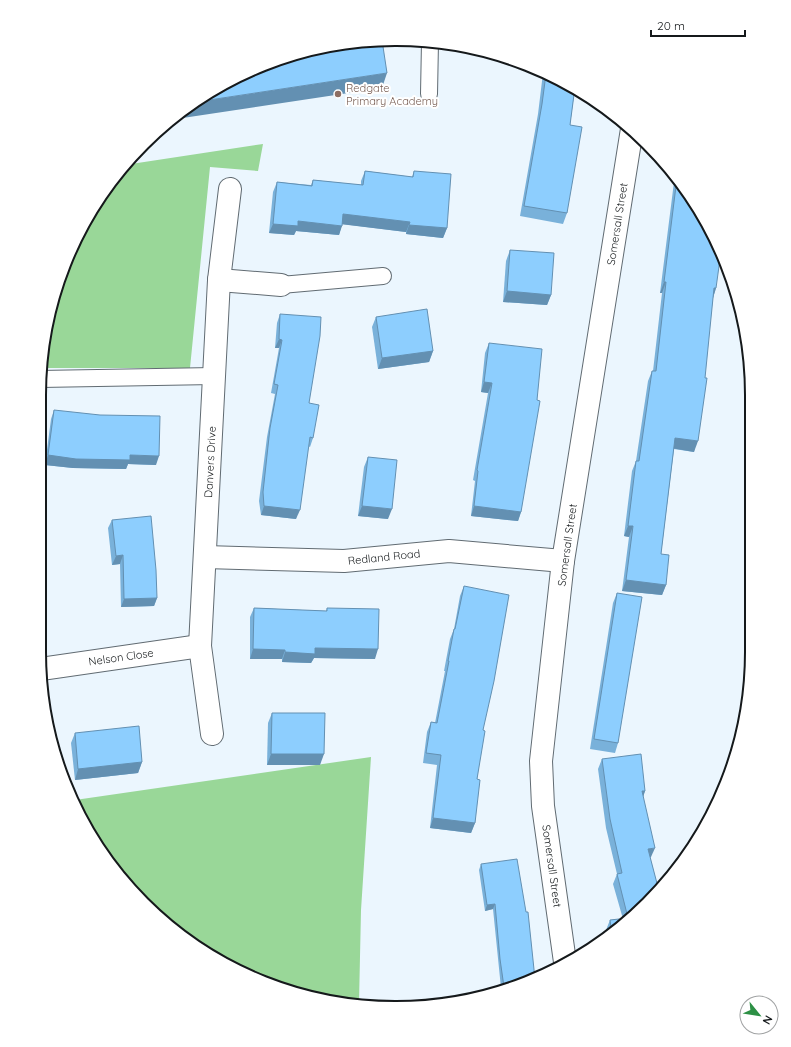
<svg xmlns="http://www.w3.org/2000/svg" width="791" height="1047" font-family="Quicksand,sans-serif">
	<rect width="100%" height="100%" fill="#ebf6fe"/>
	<g fill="#99d798">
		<polygon points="263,144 258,171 210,167 190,368 40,368 51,303 99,197 131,164"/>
		<polygon points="371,757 361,910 359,1003 326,1001 238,971 160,919 87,830 75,800"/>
	</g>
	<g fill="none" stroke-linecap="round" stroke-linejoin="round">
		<defs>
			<g id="service">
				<polyline points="429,94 430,42"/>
				<polyline points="281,285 383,276"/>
				<polyline points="40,379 214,376"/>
			</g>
			<g id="minor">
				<polyline points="219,280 281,285"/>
				<polyline points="205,557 344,561 449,551 563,561"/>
				<polyline points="41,669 200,646"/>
				<polyline points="212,734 200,646 219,280 230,189"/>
				<polyline points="565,962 543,806 541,761 563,561 632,129"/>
			</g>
		</defs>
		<use href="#service" stroke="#616b72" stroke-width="18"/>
		<use href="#minor" stroke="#616b72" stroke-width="24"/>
		<use href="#service" stroke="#fff" stroke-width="16"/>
		<use href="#minor" stroke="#fff" stroke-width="22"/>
	</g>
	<g fill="#79b1da">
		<polygon points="543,73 575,87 570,125 567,213 563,224 520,216 538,114"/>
		<polygon points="365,171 412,177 414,171 447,228 443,238 406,234 406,232 342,224 339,235 296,231 294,235 269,233 273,192 277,182 311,185 313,180 361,185 361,181"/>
		<polygon points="676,176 678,179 716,288 713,298 694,452 674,449 661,554 666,585 662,595 622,591 629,537 624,536 632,471 636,461 648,381 652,371 653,371 662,293 660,293 674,182"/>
		<polygon points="510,250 551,295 547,305 503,302 506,261"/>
		<polygon points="280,314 309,403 313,438 310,447 308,446 296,519 261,515 259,501 267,437 275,394 271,393 279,348 275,348 277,323"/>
		<polygon points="376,317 433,351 429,362 378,369 372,327"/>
		<polygon points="489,343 521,512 518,521 471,516 475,481 473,480 488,393 481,392 485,353"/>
		<polygon points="54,410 156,465 128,464 126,469 73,468 45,465 51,419"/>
		<polygon points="368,457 388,519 358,516 364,467"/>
		<polygon points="112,520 157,598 154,606 121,607 120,564 112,565 108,528"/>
		<polygon points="464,586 483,730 477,779 475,823 471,833 430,828 437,765 423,763 427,732 431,722 435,723 445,671 444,671 450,639 454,629 460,596"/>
		<polygon points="617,593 618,743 615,753 590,749 613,603"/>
		<polygon points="254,608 326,611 327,608 375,659 314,658 311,663 282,662 282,659 250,659 250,617"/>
		<polygon points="272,713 320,765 267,765 268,723"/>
		<polygon points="75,733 142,762 138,773 75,780 71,743"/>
		<polygon points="602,759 645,791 643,797 651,857 650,858 659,891 612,934 608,937 606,930 610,920 623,919 613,884 617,874 606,828 598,769"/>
		<polygon points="481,864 532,981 501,988 493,909 485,911 479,870"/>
	</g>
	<g fill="#6390b2">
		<polygon points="387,73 382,88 176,119 179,113 196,102"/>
		<polygon points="343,214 410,222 406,232 340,224"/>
		<polygon points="298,221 342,226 339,235 296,231 294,235 269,233 273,224"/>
		<polygon points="409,225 447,228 443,238 406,234"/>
		<polygon points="664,282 666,282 662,293 660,293"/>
		<polygon points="714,288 716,288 713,298"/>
		<polygon points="507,291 551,295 547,305 503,302"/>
		<polygon points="279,339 282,340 279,348 275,348"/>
		<polygon points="433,351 429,362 378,369 382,358"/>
		<polygon points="484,382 492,383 488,393 481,392"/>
		<polygon points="675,438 698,441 694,452 671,448"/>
		<polygon points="48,455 130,455 159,456 156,465 128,464 126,469 73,468 45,465"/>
		<polygon points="264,506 300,510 296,519 261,515"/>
		<polygon points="362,506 392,509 388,519 358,516"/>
		<polygon points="474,506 521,512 518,521 471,516"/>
		<polygon points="628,526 633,526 629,537 624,536"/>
		<polygon points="123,555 120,564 112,565 116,556"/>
		<polygon points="626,580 666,585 662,595 622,591"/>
		<polygon points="157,598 154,606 121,607 124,599"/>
		<polygon points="315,648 378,649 375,659 314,658 311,663 282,662 285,652"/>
		<polygon points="253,649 285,650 282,659 250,659"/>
		<polygon points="271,754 324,754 320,765 267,765"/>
		<polygon points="142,762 138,773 75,780 78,769"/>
		<polygon points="642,791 645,791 642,800"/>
		<polygon points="433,818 475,823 471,833 430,828"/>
		<polygon points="655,848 651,857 644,859 648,849"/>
		<polygon points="495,904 493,909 485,911 487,905"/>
	</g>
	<g fill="#8dcefe" stroke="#6390b2">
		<polygon points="372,40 382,40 387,73 196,102 238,76 303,51"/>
		<polygon points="546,74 575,87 570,125 582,127 567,213 524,206 542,104"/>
		<polygon points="365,171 413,177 414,171 451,174 447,228 409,225 410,222 343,214 342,226 298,221 298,226 273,224 277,182 312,186 313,180 363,185"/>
		<polygon points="677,178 721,252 716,288 714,288 705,378 707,378 698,441 675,438 661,554 669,555 666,585 626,580 633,526 628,526 636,461 639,461 652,371 656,371 666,282 664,282"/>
		<polygon points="510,250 554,253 551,295 507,291"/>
		<polygon points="427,309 433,351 382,358 376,317"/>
		<polygon points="280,314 321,317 320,336 309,403 319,405 313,438 310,437 300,510 264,506 263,492 270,428 278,385 274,384 282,340 279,339"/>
		<polygon points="489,343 542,349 537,400 540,401 521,512 474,506 478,471 477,470 492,383 484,382"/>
		<polygon points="54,410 100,415 160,416 159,456 130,455 130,460 76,459 48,455"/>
		<polygon points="368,457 397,460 392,509 362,506"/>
		<polygon points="151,516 156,570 157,598 124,599 123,555 116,556 112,520"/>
		<polygon points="464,586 509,595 494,681 483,730 485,731 477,779 480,780 475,823 433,818 441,755 426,753 431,722 437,723 449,661 448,661 454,629 455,629"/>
		<polygon points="617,593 642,597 618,743 594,739"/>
		<polygon points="254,608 327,611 327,608 379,609 378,649 315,648 315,654 285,652 285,650 253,649"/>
		<polygon points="272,713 325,713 324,754 271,754"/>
		<polygon points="139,726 142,762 78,769 75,733"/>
		<polygon points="641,754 645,791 642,791 655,848 648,849 659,891 612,935 610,920 628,918 617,874 622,873 610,819 602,759"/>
		<polygon points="517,859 526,912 528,912 535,979 532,981 504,987 500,959 495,904 487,905 481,864"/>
	</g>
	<circle fill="#8d6e63" stroke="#fff" stroke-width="1.5" cx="338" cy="94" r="4"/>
	<g text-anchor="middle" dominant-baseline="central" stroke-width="4" stroke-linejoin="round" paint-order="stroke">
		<g font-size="11" fill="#785e54" stroke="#fff" text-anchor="start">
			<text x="346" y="88">Redgate<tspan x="346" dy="13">Primary Academy</tspan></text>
		</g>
		<g font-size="11" fill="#15191b" stroke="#fff">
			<text transform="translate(617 224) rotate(-81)">Somersall Street</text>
			<text transform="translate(210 462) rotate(-87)">Danvers Drive</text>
			<text transform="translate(567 545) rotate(-82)">Somersall Street</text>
			<text transform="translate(384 557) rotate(-6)">Redland Road</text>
			<text transform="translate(121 657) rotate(-8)">Nelson Close</text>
			<text transform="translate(552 866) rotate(82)">Somersall Street</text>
		</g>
	</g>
	<path d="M0 0H791V1047H0ZM395 46H396A349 349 0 0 1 745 395V652A349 349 0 0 1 396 1001H395A349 349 0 0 1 46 652V395A349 349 0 0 1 395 46Z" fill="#fff" fill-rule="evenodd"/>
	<path fill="none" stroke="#15191b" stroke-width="2" d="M395 46H396A349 349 0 0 1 745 395V652A349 349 0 0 1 396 1001H395A349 349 0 0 1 46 652V395A349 349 0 0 1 395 46Z"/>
	<g transform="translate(759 1015) rotate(120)"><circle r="19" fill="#ffffff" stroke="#a1a3a4"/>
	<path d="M0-3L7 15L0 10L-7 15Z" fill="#2d9045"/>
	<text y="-6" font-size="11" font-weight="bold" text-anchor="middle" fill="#15191b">N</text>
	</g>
	<path d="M651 30v6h94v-6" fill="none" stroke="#15191b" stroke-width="2"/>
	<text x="657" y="30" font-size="12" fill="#15191b" stroke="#ffffff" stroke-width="3" paint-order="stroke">20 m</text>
</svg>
